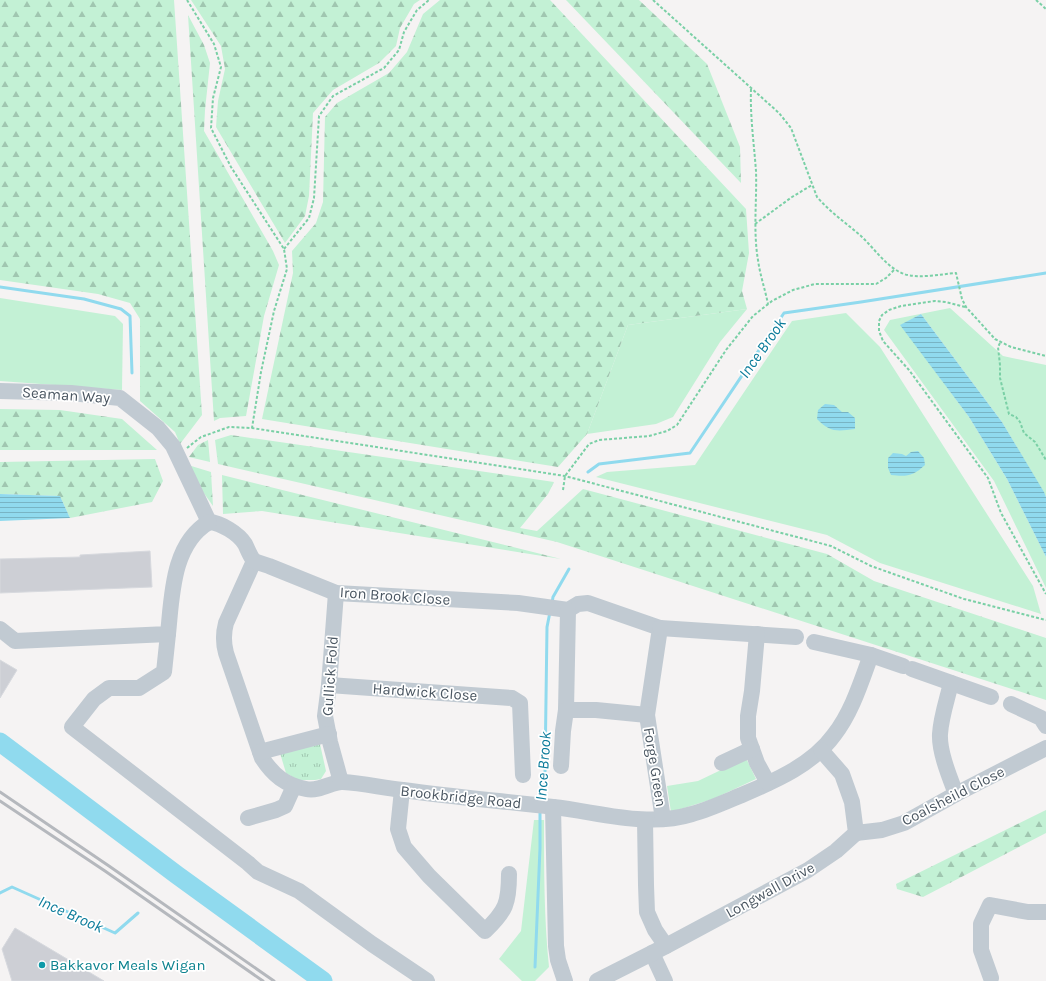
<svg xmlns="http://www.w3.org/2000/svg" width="1046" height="981" font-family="Karla,sans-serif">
	<defs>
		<pattern id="forest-firs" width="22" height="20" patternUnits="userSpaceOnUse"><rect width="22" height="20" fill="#c3f1d5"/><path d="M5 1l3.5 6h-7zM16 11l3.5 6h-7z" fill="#a0c6b0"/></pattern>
		<pattern id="park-tufts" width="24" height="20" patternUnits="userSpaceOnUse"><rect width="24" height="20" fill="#c3f1d5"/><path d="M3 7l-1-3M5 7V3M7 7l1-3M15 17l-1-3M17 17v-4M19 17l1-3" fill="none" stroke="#a0c6b0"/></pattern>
		<pattern id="water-rules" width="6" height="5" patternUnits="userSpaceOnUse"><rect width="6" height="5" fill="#90daee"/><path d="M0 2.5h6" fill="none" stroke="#78b4c4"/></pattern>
	</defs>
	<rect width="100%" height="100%" fill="#f5f3f3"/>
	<g fill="#c3f1d5">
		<polygon points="0,298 115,316 123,324 122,390 0,381"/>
		<polygon points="950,308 1003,356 1046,365 1046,497 1002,422 921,314 901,325 969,417 1007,479 1046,557 1046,588 994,481 884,330 890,320"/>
		<polygon points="747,309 720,342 673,417 656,424 587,434 628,325"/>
		<polygon points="846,313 880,347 1033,586 1041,614 880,563 827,535 596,477 607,472 695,465 792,321"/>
		<polygon points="746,758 756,779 713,799 671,812 667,786 698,781"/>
		<path d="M534,820h10c0,49 0,98 5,147l-14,14h-13l-23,-22 22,-28z"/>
	</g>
	<g fill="url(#forest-firs)">
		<polygon points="0,0 174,0 202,415 180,444 175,432 140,401 140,319 130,303 98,294 0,280"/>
		<polygon points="191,0 420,0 414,4 400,28 396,46 379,63 333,90 313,113 309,196 305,216 285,243 216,127 218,101 225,69 221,46"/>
		<polygon points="440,0 550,0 746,209 749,253 742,291 747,309 628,325 587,434 558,467 262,419 293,273 292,251 316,223 323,202 325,117 337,103 389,73 407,52 423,14"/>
		<polygon points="566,0 639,0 707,64 740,147 741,183"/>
		<polygon points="188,15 204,45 210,63 205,110 204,131 273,251 279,265 264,316 246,416 220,418 214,421"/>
		<polygon points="0,409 60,410 122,419 157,450 0,450"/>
		<polygon points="231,435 554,482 548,494 520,528 537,531 583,489 827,554 874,581 1046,638 1046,700 557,542 218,464 215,440"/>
		<polygon points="208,440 210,462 189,457 198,445"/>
		<polygon points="155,459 163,481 152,502 70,518 60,496 0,494 0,462"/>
		<polygon points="188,465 211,472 213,506 196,482"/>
		<polygon points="222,475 561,559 262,511 223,514"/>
		<polygon points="1046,810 1046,833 923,897 897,889 896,884"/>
	</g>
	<polygon fill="url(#park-tufts)" points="320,744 326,771 321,779 315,780 298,780 286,773 280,753"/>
	<g fill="url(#water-rules)">
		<polygon points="921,314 1002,422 1044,492 1046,497 1046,557 1007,479 969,417 900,325"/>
		<path d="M825,404l9,1 8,7h6l7,6v11c-17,2 -25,4 -38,-10l1,-9z"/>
		<path d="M918,451l6,7 1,7c-12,11 -18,12 -34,10l-3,-7v-10l5,-5 9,1 4,2 5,-4z"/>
		<polygon points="0,494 60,496 70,518 0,521"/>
	</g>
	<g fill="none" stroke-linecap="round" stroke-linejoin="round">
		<g stroke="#90daee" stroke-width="3">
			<polyline points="0,287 84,299 121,309 130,316 132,373"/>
			<polyline points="588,472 599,464 690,453 784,313 861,302 1046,273"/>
			<polyline points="552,603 553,597 569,569"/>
			<polyline points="541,800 545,771 547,627 550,612"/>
			<polyline points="0,893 12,887 115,933 138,913"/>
			<polyline points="535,967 540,848 540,810"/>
		</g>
		<polyline stroke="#90daee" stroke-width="19" points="0,742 177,875 323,981"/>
	</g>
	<g fill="#cdcfd5" stroke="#d7d9de">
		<polygon points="150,551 152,587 0,593 0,559 80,557 80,555"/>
		<polygon points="0,660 17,670 0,698"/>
		<polygon points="15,928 104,981 12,981 2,949"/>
	</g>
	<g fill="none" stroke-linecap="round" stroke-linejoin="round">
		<g stroke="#7ad0a6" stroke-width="2" stroke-dasharray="3 2" stroke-linecap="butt">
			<polyline points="187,0 214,44 221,67 213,98 211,128 231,167 284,249 287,269 274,311 261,372 252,428"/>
			<path d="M653,0l126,113 12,15 26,69c13,15 29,26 44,39 14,13 25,31 43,38 14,5 38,0 52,-1l6,26 4,8 29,32 16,8 35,9"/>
			<polyline points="1036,0 1046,9"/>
			<path d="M751,89c-1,27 3,55 5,82 1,29 -3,60 2,89 2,15 7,29 10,44"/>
			<polyline points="755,224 792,197 812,185"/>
			<polyline points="284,249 309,218 314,198 319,116 333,96 384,68 399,50 404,32 417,10 429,0"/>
			<polyline points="965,307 946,302 935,301 901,306 889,310 882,315 879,321 879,331 883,341 909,370 988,478 1001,513 1046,594"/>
			<polyline points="1000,343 998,347 1000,365 1000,378 1009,414 1016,417 1020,422 1024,433 1035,442 1046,460"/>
			<polyline points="187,448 201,437 229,427 252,428 565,476 831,546 871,566 964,599 1046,620"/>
			<polyline points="563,490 565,476 589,444 599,440 649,436 667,431 677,425 726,350 753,316 772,301 793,290 815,284 876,284 886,278 895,269"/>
		</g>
		<g stroke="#c1cad2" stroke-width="16">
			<polyline points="0,391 71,393 120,398 158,428 173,446 209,522"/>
			<path d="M209,522c12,1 29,11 36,22 3,6 5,12 9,17l-28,62c-3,11 -3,19 0,30l36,105c11,17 23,27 44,31 14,3 27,-8 37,-7 20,1 40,6 60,8 50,7 100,11 150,17 46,5 94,21 139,7 18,-5 35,-13 52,-20 33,-14 69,-30 90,-59 18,-23 27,-53 37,-80"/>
			<polyline points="254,561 269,566 336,593 518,603 568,610 578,604 588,603 660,628 647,715 663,819"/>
			<polyline points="336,593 329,685 325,716 330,742 341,782"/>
			<polyline points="660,628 796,637"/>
			<path d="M0,629l15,12 153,-7c4,-38 4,-90 41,-112"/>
			<polyline points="168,634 164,672 139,688 109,688 94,699 72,727 248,863 258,872 299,891 372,944 427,981"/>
			<polyline points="757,634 752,691 748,716 748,738 757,763 768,783"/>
			<polyline points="814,642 871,655 903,666"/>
			<polyline points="912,669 991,697"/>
			<path d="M951,683c-4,17 -10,34 -11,51 -1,18 10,44 16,60"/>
			<polyline points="329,685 512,698 520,703 523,775"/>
			<polyline points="1011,704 1041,718 1046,726"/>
			<polyline points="566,710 568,610"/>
			<polyline points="260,752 329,734"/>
			<polyline points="722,763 752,749"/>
			<polyline points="561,766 563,731 566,710 596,710 647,715"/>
			<path d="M402,790l-4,39 6,18 25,29 56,55c21,-20 24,-28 24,-57"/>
			<polyline points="553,807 556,946 558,960 565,981"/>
			<polyline points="248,818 276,810 285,806 294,786"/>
			<polyline points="645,820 646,885 647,912 655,930 666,946"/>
			<polyline points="856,833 882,830 904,823 956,794 1046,748"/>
			<polyline points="652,953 665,981"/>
			<polyline points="991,978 981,950 981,924 990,905 1028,912 1046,912"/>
			<polyline points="597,981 666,946 808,870 836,851 856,833 852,802 842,774 821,750"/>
		</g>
		<g stroke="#b5b8bd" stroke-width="3">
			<polyline points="0,792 109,866 274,981"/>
			<polyline points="0,801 105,871 263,981"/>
		</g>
	</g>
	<circle fill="#0f9aa8" stroke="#fff" stroke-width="1.5" cx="42" cy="965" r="4"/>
	<g text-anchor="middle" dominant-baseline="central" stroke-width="3.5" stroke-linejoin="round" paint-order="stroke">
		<g font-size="15" fill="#4a5661" stroke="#fff">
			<text transform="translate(66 395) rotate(4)">Seaman Way</text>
			<text transform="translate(395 596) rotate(4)">Iron Brook Close</text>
			<text transform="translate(330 676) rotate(-86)">Gullick Fold</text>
			<text transform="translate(425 692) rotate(4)">Hardwick Close</text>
			<text transform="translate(655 767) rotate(81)">Forge Green</text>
			<text transform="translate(953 796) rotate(-27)">Coalsheild Close</text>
			<text transform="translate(461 797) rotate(6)">Brookbridge Road</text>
			<text transform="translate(770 890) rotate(-29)">Longwall Drive</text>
		</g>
		<g font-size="15" fill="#0d838f" stroke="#fff" text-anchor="start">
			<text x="50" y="965">Bakkavor Meals Wigan</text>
		</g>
		<g font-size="16" font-style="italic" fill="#0c7c9b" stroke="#fff">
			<text transform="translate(762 348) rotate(-55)">Ince Brook</text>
			<text transform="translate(543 766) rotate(-86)">Ince Brook</text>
			<text transform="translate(71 914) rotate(24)">Ince Brook</text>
		</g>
	</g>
</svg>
